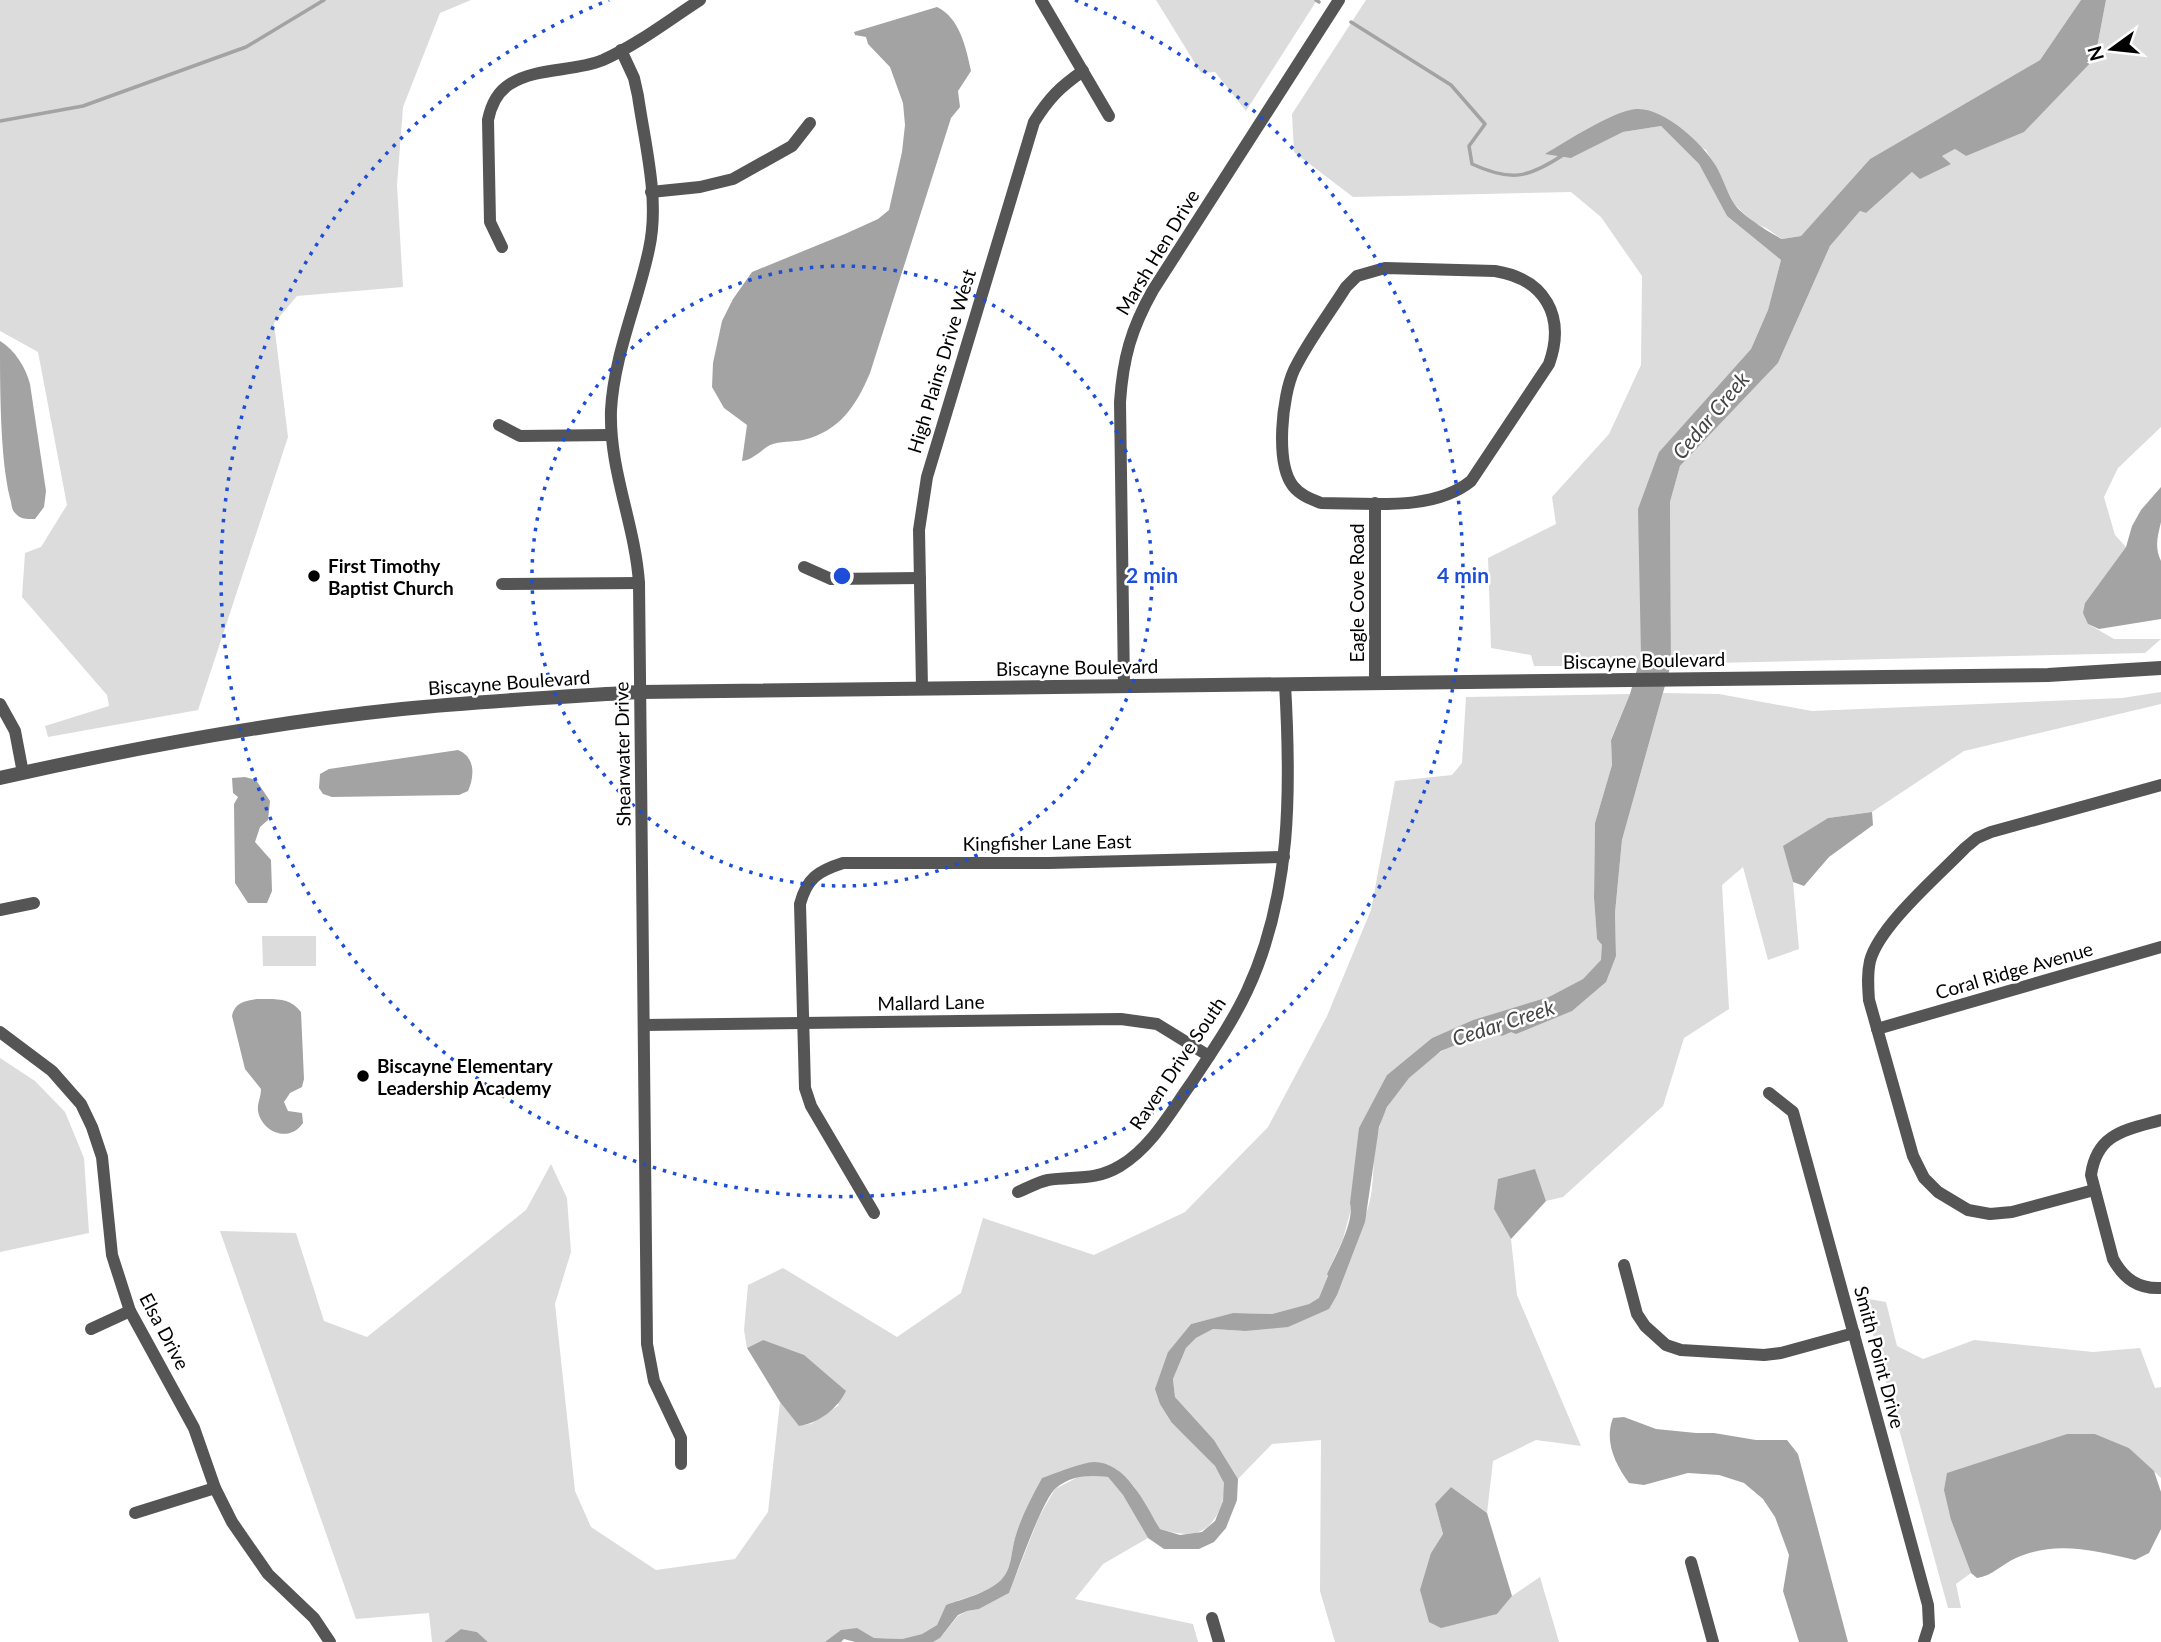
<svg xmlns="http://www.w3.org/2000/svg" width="2161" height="1642" font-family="Lato,sans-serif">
	<rect width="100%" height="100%" fill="#fff"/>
	<g fill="#dcdcdc">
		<polygon points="0,0 471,0 440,13 403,107 397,185 403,287 297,296 274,323 288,437 198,710 48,737 45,726 109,706 107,695 22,597 25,553 41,547 67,505 38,352 0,331"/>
		<polygon points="1156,0 1317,0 1246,111 1215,72 1201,73"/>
		<polygon points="1366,0 2081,0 2040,60 1870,159 1801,236 1782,239 1766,228 1754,223 1735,205 1706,150 1637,109 1571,158 1623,132 1661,126 1699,164 1727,216 1781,260 1768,310 1751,349 1659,452 1641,655 1636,666 1534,666 1531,655 1491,648 1488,558 1556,524 1552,497 1609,434 1641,365 1642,276 1601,217 1571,192 1353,197 1294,152 1292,114"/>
		<polygon points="2106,0 2161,0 2161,427 2118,468 2104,497 2115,535 2126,547 2085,603 2088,624 2114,639 2161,639 2145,653 1671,664 1670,502 1680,466 1778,363 1830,246 1860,211 1866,213 1912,172 1951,164 1942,156 1955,149 1966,156 2095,58"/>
		<path d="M2161,692v12l-197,47 -92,61 -44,6 -44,28 9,36 6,67 -31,11 -25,-93 -21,18 7,124 -45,29 -21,68 -100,91 -17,4 -11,-31 -41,39 17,30 6,56 64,151 -45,-6 -43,21 -6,52 -36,-26 -16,17 8,30 -12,19 66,61 15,-18 28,-19 19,65h-224l-15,-51 1,-151 -49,4 -34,35 -24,-39 -39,-43 -2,-18 13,-31 10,-10 17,-9 32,2 84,-22c13,-33 28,-67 39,-101 8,-25 3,-54 11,-79 9,-36 40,-66 72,-83 15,-8 34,-17 51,-10l114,-80 -1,-43 7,-73 41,-147 56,1 93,17 310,-13z"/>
		<path d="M1630,694l-19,45 1,26 -17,58 -1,75 3,41 5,6v15l-19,19 -34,19 -76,22 -41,18 -45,37 -44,164 -16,35 1,2 -8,22 -11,6 -37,10 -39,-1 -42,11 -23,28 4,71c17,17 41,34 51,57 3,7 1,18 -2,26 -12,31 -32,32 -61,23l-26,-43 -18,-17 -74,9c-11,20 -21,39 -27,60 -4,14 -3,31 -14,42 -13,13 -38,18 -55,25l-9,20 -15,9 -20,5 -28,-1 -18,-10 -31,14h-337l-11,-10 -16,-3 -17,13h-12l-3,-29 -73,6 -136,-388 76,2 28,88 43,16 159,-127 25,-46 16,34 4,54 -16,52 20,187 16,36 65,43 79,-11 33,-47 12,-110 19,23 12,-1 28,-19 -76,-65 -16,8 -3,-18 4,-45 35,-17 114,69 64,-44 22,-75 111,37 91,-43 83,-85 59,-111 44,-106 24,-129 57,-6 10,-12 4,-66z"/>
		<polygon points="262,936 316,936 316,966 263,966"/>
		<polygon points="0,1058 35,1081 65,1112 84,1158 89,1233 0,1252"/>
		<polygon points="1863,1298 1886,1302 1897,1346 1923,1359 1974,1340 2093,1352 2140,1348 2155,1388 2161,1387 2161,1478 2129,1448 2095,1434 2067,1434 1951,1520 1971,1573 1956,1584 1961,1608 1948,1608"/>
		<polygon points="1084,1474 1108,1477 1123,1495 1148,1538 1103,1564 1075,1599 1193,1624 1198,1642 933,1642 940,1638 958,1616 967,1611 979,1609 1009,1593 1039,1517 1055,1489"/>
	</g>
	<g fill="#a3a3a3">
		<path d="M2081,0h25l-11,58 -71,74 -58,24 -11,-7 -13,7 9,8 -31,15 -8,-7 -46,41 -6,-2 -30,35 -52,117 -98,103 -10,36 1,162 -49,176 -7,73 1,43 -10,26 -34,29 -56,23 -5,-2 -9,4 -9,-3h-9l-43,18 -32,27 -22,29 -8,20 -14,95 -28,73 -8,14 -41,18 -43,4 -32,-2 -17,9 -10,10 -13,31 2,18 39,43 24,39 -1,21 -11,28 -12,14 -15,7h-35l-16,-11 -25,-43 -15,-18c-19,-2 -36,-2 -52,11 -14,12 -39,85 -47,105l-30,16 -12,2 -9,4 -18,23 -7,4h-78l-11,-3 -3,3h-16l16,-12 16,-2 17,10 28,1 20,-5 15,-9 9,-20c16,-6 42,-12 55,-25 11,-11 10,-28 14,-42 6,-21 16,-40 27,-60 12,-4 41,-16 52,-16 33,0 52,44 66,67l20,6 22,-3 13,-11 8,-20 1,-18 -9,-17 -43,-43 -12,-19 -5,-15 13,-37 23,-28 42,-11 39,1 37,-10 10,-6 9,-22 -1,-2c8,-17 28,-53 23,-71l9,-75 28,-53 45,-37 41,-18 76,-23 34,-18 18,-19 1,-15 -5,-6 -3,-41 1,-75 17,-58 -1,-25 19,-46 11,-39 -3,-146 21,-57 92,-103 17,-39 13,-50 -54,-44 -28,-52 -38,-38 -38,6 -52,26 -26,-4c22,-13 68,-43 91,-45 28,-2 67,35 80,57 7,12 11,27 19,39 8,11 35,28 47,34l19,-3 69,-77 170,-99z"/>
		<path d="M937,7c23,11 29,41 34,64l-13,20 2,16 -9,11 -81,255c-14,33 -30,58 -67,67 -10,2 -23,1 -33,5 -9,5 -17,15 -28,16l5,-36 -23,-17 -12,-21 1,-24 9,-42 11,-22 19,-27 93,-38 33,-15 11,-9 13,-58 3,-27 -2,-22 -13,-36 -22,-23 -2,-7 -11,-2 -1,-3z"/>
		<path d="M0,341c15,9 26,27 30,43l16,107 -2,16 -9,12c-8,0 -14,1 -20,-6 -4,-4 -3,-9 -5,-15 -10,-40 -10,-112 -10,-157z"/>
		<path d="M2161,487c0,10 0,25 0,35 -3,13 -7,25 0,39v58l-62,10 -11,-5 -5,-11 2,-10 41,-56 6,-21 9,-16z"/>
		<path d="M458,750c17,7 17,25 10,41l-9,4 -127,2 -9,-3 -4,-6 1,-14 9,-5z"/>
		<polygon points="245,777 256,780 270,801 268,820 260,827 255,842 271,860 272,891 267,903 248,903 235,883 234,804 238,797 233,793 232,778"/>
		<polygon points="1872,812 1873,825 1829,857 1804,886 1793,882 1783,846 1828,818"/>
		<path d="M257,999c18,0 33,-2 44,13l3,67 -2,8 -12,6 -6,9 4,9 14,2 1,10c-13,20 -41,10 -45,-12 -1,-7 3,-14 3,-22l-16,-20 -13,-53c3,-14 13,-15 25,-17z"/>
		<polygon points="1535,1169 1546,1201 1511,1239 1494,1209 1498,1179"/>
		<path d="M763,1340l41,15 42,36c-9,18 -27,32 -47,35l-19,-24 -33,-54z"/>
		<path d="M1624,1417l32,12 40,4h18l42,7h31l11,14 50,188h-49l-16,-51 6,-36 -14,-38 -12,-18 -19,-16 -25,-8 -31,-2 -44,12 -15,-2c-14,-19 -25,-42 -16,-65z"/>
		<path d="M2067,1434h28l34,14 25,23 7,21v37l-12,24 -14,7c-40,-9 -79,-20 -119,-2 -14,6 -24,18 -39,20l-6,-5 -20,-53 -7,-30 3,-17z"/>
		<polygon points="1451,1487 1487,1513 1512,1596 1497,1614 1441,1628 1429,1622 1420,1590 1431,1553 1443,1534 1435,1504"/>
		<polygon points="461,1629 477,1632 488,1642 444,1642"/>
	</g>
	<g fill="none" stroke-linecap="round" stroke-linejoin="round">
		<g stroke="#a3a3a3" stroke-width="3.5">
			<polyline points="1316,0 1319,2"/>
			<path d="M1351,22l100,63 34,39 -16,22 3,18c39,18 56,14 91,-9"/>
			<polyline points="0,121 83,106 246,47 324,0"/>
		</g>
		<g stroke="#555" stroke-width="12">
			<polyline points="1041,0 1109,116"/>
			<path d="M621,50l13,28 4,18c7,49 22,104 11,153 -11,53 -35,106 -38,161 -2,60 24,114 28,173l8,761 7,37 27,57v26"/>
			<polyline points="651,192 700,187 733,179 792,146 810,123"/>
			<path d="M502,247l-12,-25 -2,-102c3,-15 9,-28 22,-36 27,-17 64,-12 93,-24 34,-15 66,-40 97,-60"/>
			<path d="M1385,268l110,3c50,8 71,45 54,93l-78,117c-38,31 -103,22 -150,22 -10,-4 -21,-8 -28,-17 -18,-23 -11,-90 1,-116 14,-29 35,-56 52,-83l11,-11z"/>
			<polyline points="499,425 520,436 611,435"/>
			<polyline points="1375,503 1375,682"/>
			<polyline points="804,567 831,579 920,578"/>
			<polyline points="502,584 639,583"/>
			<path d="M1124,685l-4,-283c3,-44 11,-73 33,-112l186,-290"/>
			<path d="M922,688l-3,-158 8,-53 107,-355c15,-24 26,-35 49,-51"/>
			<polyline points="0,704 15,731 23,773"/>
			<polyline points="0,910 34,903"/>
			<polyline points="644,1025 1121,1019 1157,1024 1209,1056"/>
			<polyline points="1877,1029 2161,947"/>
			<polyline points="0,1032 52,1071 81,1104 92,1127 102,1157 112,1255 130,1311 194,1428 215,1488 232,1522 268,1574 314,1618 330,1642"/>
			<polyline points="1769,1093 1793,1112 1928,1605 1929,1626 1924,1642"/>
			<path d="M2161,1120c-35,10 -64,13 -70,55l22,84c11,20 25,30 48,29"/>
			<path d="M2094,1190l-82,22 -22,2 -22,-4 -30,-18 -14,-14 -11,-22 -44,-156c-1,-14 -2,-26 1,-39 9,-35 69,-86 95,-113l12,-10 14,-6 170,-47"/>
			<path d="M1018,1192c10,-4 20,-10 30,-12 26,-4 47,1 72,-14 32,-19 51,-55 72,-84 19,-29 40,-59 55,-91 45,-96 44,-203 38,-307"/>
			<path d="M874,1213l-63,-107 -6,-18 -5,-184c7,-26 18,-33 43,-41h206l235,-6"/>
			<polyline points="1624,1265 1637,1314 1645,1326 1666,1345 1681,1350 1764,1355 1781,1353 1854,1333"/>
			<polyline points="91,1329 130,1311"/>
			<polyline points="135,1513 215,1488"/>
			<polyline points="1691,1562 1713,1642"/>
			<polyline points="1212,1618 1219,1642"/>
		</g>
		<path stroke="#555" stroke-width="14" d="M0,778c132,-30 267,-55 402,-69 79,-8 159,-12 238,-17l1408,-17 113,-7"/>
	</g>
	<g fill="none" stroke="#1d4ed8" stroke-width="3.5" stroke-dasharray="3.5 7">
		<circle cx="842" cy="576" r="310"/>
		<path d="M1075 0A621 621 0 1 1 609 0"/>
	</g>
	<g fill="#000" stroke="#fff" stroke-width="2.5">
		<circle cx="314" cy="576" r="7"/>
		<circle cx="363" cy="1076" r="7"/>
	</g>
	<g text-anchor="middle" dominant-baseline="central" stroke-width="5" stroke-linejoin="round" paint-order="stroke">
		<g font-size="19" fill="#000" stroke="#fff">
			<text transform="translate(1157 252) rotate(-59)">Marsh Hen Drive</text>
			<text transform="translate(941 361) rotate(-73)">High Plains Drive West</text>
			<text transform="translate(1356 593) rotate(-90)">Eagle Cove Road</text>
			<text transform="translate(1644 660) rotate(-1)">Biscayne Boulevard</text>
			<text transform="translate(1077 667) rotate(-1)">Biscayne Boulevard</text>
			<text transform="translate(509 682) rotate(-4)">Biscayne Boulevard</text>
			<text transform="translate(622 754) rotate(-91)">Shearwater Drive</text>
			<text transform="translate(1047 842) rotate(-1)">Kingfisher Lane East</text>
			<text transform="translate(2014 970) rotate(-16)">Coral Ridge Avenue</text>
			<text transform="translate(931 1002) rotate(-1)">Mallard Lane</text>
			<text transform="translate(1177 1063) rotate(-56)">Raven Drive South</text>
			<text transform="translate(165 1331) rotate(62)">Elsa Drive</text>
			<text transform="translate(1880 1357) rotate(75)">Smith Point Drive</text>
		</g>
		<g font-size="19" font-weight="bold" fill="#000" stroke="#fff" text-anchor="start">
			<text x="328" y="565">First Timothy<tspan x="328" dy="22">Baptist Church</tspan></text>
			<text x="377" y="1065">Biscayne Elementary<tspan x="377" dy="22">Leadership Academy</tspan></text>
		</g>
		<g font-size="21" font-style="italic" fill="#444" stroke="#fff">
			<text transform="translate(1710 415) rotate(-50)">Cedar Creek</text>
			<text transform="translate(1503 1022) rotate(-18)">Cedar Creek</text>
		</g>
	</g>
	<circle cx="842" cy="576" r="10" fill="#1d4ed8" stroke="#fff" stroke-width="3.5"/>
	<g font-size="21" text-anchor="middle" font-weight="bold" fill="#1d4ed8" stroke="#fff" stroke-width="5" stroke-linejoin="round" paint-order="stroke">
		<text x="1152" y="583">2 min</text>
		<text x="1463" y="583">4 min</text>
	</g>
	<g transform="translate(2112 49) rotate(255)" stroke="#ffffff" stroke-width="5" paint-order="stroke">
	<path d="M0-5L12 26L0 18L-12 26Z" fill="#000000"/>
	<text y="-10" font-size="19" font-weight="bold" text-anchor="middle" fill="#000000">N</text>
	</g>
</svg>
